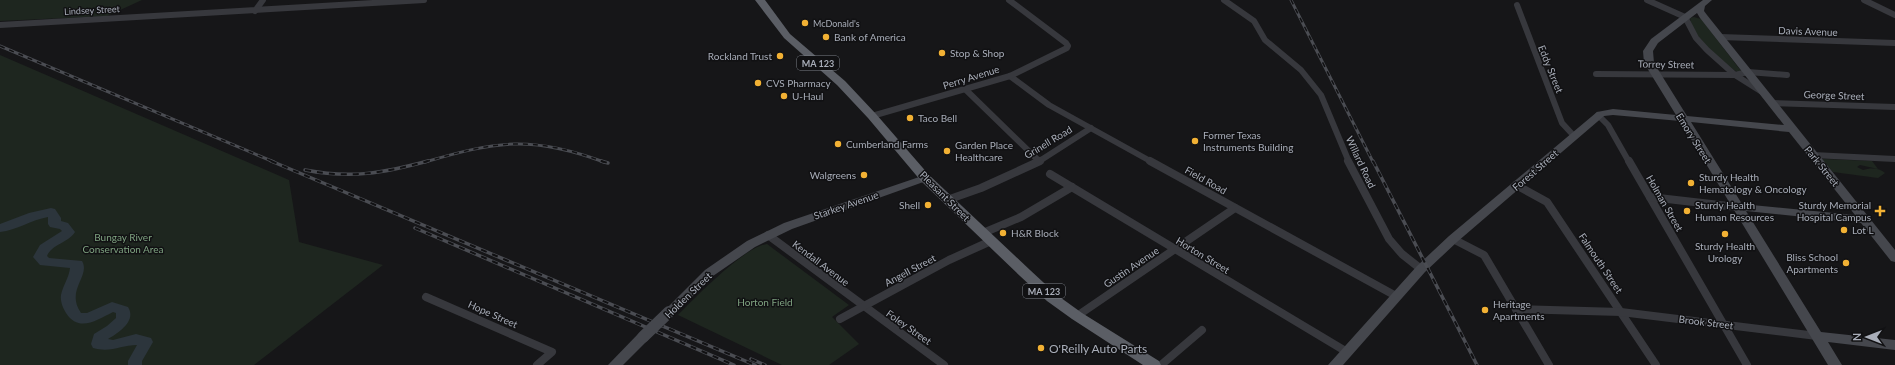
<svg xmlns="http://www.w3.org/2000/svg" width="1895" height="365" font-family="Lato,sans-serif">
	<rect width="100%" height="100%" fill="#161618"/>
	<g fill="#1e261f">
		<polygon points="0,0 142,0 107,16 0,21"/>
		<path d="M1694,17l7,2 40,52 -3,1 -4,-2c-15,-13 -40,-30 -44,-52z"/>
		<polygon points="0,55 289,180 299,242 383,265 254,365 0,365"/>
		<path d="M1822,159l50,2 6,8 -18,-4 -3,2 6,3c6,-2 16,-3 22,3l-7,5 -45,-6z"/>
		<path d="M767,244l82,61 -17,12 27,27 -30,21h-47l-104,-50c18,-18 66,-68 89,-71z"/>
	</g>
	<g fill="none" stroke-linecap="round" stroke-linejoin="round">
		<path fill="#2c353c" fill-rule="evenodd" d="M51,208l4,1 6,9v3l7,2 7,9c-7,11 -23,12 -28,24l2,2 33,3c9,15 -17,29 -1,52h6l25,-11 16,5c9,14 -10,26 -20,32l5,1 23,-6 15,4 2,4 -11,19v4h-14v-4l9,-16c-16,0 -26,8 -44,3l-2,-4 3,-10 13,-8 9,-8v-5l-3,-1c-16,8 -34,21 -47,1 -3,-5 -6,-12 -5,-18 2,-10 8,-17 9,-27l-30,-3 -7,-8 7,-12 22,-14 -2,-2 -10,-2 -2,-3v-7c-17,3 -31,13 -48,15v-8l29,-11z"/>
		<g stroke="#37383d" stroke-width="6">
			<polyline points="1224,0 1254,21 1265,40 1301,70 1321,95 1349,162"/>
			<polyline points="1647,0 1685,17 1696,38 1707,50 1735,75 1762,92"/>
			<polyline points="1864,0 1895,15"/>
			<polyline points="1517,5 1562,123 1574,136"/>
			<polyline points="255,11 263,0"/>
			<polyline points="0,25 424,0"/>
			<polyline points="1720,37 1895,43"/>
			<polyline points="1596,74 1735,75 1748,72 1787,75"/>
			<polyline points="1010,76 1049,105 1152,162"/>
			<polyline points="965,89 1039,161"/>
			<polyline points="1771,103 1895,107"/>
			<polyline points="1598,115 1608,125 1629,162"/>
			<polyline points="872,116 1010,76 1067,48 1068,46 1066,43 1009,0"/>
			<polyline points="1813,155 1895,159"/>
			<polyline points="1038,162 1091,128"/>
		</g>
		<g stroke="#37383d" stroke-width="8">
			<polyline points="1150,161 1396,296"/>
			<polyline points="1348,161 1389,239 1402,254 1421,269"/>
			<polyline points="1629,161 1747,365"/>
			<polyline points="1050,174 1347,352"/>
			<polyline points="1516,185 1547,202 1656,365"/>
			<polyline points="1650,197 1737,207"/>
			<polyline points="947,200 981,188 1040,161"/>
			<polyline points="983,233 1021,217 1072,187"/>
			<polyline points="768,235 944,365"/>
			<polyline points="1453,239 1484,255 1549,365"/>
			<polyline points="426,297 552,352 537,365"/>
			<polyline points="1516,309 1621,312 1817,336"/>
			<polyline points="1077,316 1235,208"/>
			<polyline points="840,319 949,260 991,241"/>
			<polyline points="1161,365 1202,330"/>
		</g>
		<g fill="#45474d" fill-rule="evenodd">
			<path d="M1703,0h9l-7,6 -1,5 3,4 188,235v12l-4,-1 -30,-38 -115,-12 75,121 74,8v10l-67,-8 14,23h-14l-148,-244 -67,-6 -9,1 -147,126 -32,30 -82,93h-15l89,-99 32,-30 148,-124 16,-3 63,6 -32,-52 -1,-12 8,-12zM1697,13l3,5 84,107 -97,-9 -33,-53 -1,-12 5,-8zM1691,122l98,10 66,83 -113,-11z"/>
			<polygon points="925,175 929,176 930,178 929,180 792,229 755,247 713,276 674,315 664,315 663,312 705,270 747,241 784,223"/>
			<polygon points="643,332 648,334 650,337 648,340 623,365 608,365 638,334"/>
		</g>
		<polygon fill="#5b5e65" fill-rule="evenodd" points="755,0 765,0 790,34 845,81 876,114 929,175 1030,270 1057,295 1082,313 1159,361 1161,365 1143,365 1072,319 1047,301 1020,276 921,181 868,118 837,85 784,38"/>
		<defs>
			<g id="rail-far1">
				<polyline points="1291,0 1373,162"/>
				<polyline points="0,46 274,162"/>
				<path d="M425,162c72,-21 106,-27 179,0"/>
			</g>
			<g id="rail">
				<polyline points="271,161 755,365"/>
				<polyline points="601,161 608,163"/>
				<polyline points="1373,161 1477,365"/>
				<path d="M305,170c47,9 78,3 123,-9"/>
				<polyline points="415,228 734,365"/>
				<polyline points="751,359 765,365"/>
			</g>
		</defs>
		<use href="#rail-far1" stroke="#4a4c52" stroke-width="3"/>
		<use href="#rail" stroke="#4a4c52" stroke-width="3.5"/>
		<use href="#rail-far1" stroke="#111113" stroke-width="1.5" stroke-dasharray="5" stroke-linecap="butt"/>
		<use href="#rail" stroke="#111113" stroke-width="2" stroke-dasharray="6" stroke-linecap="butt"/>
		<polyline stroke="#45474d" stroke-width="12" points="643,337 669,312"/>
	</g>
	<g fill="#f2b134" stroke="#111113" stroke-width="1.5">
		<circle cx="805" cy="23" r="4"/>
		<circle cx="826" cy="37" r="4"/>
		<circle cx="942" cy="53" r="4"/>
		<circle cx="780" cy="56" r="4"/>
		<circle cx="758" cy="83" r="4"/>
		<circle cx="784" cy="96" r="4"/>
		<circle cx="910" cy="118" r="4"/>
		<circle cx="1195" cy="141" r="4"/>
		<circle cx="838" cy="144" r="4"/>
		<circle cx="947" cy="151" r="4"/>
		<circle cx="864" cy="175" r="4"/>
		<circle cx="1691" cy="183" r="4"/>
		<circle cx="928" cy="205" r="4"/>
		<circle cx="1687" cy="211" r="4"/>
		<path d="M1878 205h4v4h4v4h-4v4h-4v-4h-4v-4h4z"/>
		<circle cx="1844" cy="230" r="4"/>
		<circle cx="1003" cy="233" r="4"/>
		<circle cx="1725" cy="234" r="4"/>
		<circle cx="1846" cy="263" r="4"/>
		<circle cx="1485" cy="310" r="4"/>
		<circle cx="1041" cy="348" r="4"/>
	</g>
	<g text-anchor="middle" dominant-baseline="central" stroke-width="3" stroke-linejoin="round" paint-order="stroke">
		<g font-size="9" fill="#a8adb8" stroke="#111113">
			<text transform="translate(92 10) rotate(-3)">Lindsey Street</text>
		</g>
		<g font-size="9" fill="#a8adb8" stroke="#111113" text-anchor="start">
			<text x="813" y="23">McDonald's</text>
		</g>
		<g fill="#111113" stroke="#7b7e86" stroke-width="1">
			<rect x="797" y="56" width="42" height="14" rx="3"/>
			<rect x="1023" y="284" width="42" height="14" rx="3"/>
		</g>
		<g font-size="9" font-weight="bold" fill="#a8adb8">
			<text x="818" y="63">MA 123</text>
			<text x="1044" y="291">MA 123</text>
		</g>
		<g font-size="10" fill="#a8adb8" stroke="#111113">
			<text transform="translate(1808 31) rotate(2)">Davis Avenue</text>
			<text transform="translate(1666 64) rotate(1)">Torrey Street</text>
			<text transform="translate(1551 69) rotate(68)">Eddy Street</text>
			<text transform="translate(971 77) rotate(-17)">Perry Avenue</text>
			<text transform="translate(1834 95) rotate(2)">George Street</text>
			<text transform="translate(1694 138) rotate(58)">Emory Street</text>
			<text transform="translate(1048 142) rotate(-31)">Grinell Road</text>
			<text transform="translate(1361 162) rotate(65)">Willard Road</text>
			<text transform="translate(1822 166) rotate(51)">Park Street</text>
			<text transform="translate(1535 170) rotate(-41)">Forest Street</text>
			<text transform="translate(1206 180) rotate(29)">Field Road</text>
			<text transform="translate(945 196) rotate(45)">Pleasant Street</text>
			<text transform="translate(1665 203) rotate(60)">Holman Street</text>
			<text transform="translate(846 205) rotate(-19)">Starkey Avenue</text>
			<text transform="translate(1203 255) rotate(31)">Horton Street</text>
			<text transform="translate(821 263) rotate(37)">Kendall Avenue</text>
			<text transform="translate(1601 263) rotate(56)">Falmouth Street</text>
			<text transform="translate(1131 267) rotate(-34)">Gustin Avenue</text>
			<text transform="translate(910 270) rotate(-28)">Angell Street</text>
			<text transform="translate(688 295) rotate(-44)">Holden Street</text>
			<text transform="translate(493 314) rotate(24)">Hope Street</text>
			<text transform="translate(1706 322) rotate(7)">Brook Street</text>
			<text transform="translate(909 327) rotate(35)">Foley Street</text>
		</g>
		<g font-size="10" fill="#a8adb8" stroke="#111113" text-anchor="start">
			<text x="834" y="37">Bank of America</text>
			<text x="950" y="53">Stop &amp; Shop</text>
			<text x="772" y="56" text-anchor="end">Rockland Trust</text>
			<text x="766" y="83">CVS Pharmacy</text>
			<text x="792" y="96">U-Haul</text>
			<text x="918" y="118">Taco Bell</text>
			<text x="1203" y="135">Former Texas<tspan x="1203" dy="12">Instruments Building</tspan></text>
			<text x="846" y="144">Cumberland Farms</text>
			<text x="955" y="145">Garden Place<tspan x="955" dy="12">Healthcare</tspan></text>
			<text x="856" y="175" text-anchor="end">Walgreens</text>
			<text x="1699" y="177">Sturdy Health<tspan x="1699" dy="12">Hematology &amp; Oncology</tspan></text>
			<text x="920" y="205" text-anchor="end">Shell</text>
			<text x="1695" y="205">Sturdy Health<tspan x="1695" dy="12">Human Resources</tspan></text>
			<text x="1871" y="205" text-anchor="end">Sturdy Memorial<tspan x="1871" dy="12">Hospital Campus</tspan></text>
			<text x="1852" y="230">Lot L</text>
			<text x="1011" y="233">H&amp;R Block</text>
			<text x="1725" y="246" text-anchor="middle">Sturdy Health<tspan x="1725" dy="12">Urology</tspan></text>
			<text x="1838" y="257" text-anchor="end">Bliss School<tspan x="1838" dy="12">Apartments</tspan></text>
			<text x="1493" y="304">Heritage<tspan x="1493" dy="12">Apartments</tspan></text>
		</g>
		<g font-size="10" fill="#7fa381" stroke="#111113">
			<text x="123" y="237">Bungay River<tspan x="123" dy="12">Conservation Area</tspan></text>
			<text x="765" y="302">Horton Field</text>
		</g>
		<g font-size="12" fill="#a8adb8" stroke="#111113" text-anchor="start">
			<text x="1049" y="348">O'Reilly Auto Parts</text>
		</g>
	</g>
	<g transform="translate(1867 337) rotate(270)" stroke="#111113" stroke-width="3" paint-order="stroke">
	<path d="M0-3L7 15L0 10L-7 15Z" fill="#a8adb8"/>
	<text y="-6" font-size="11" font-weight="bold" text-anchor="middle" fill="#a8adb8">N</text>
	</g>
</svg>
